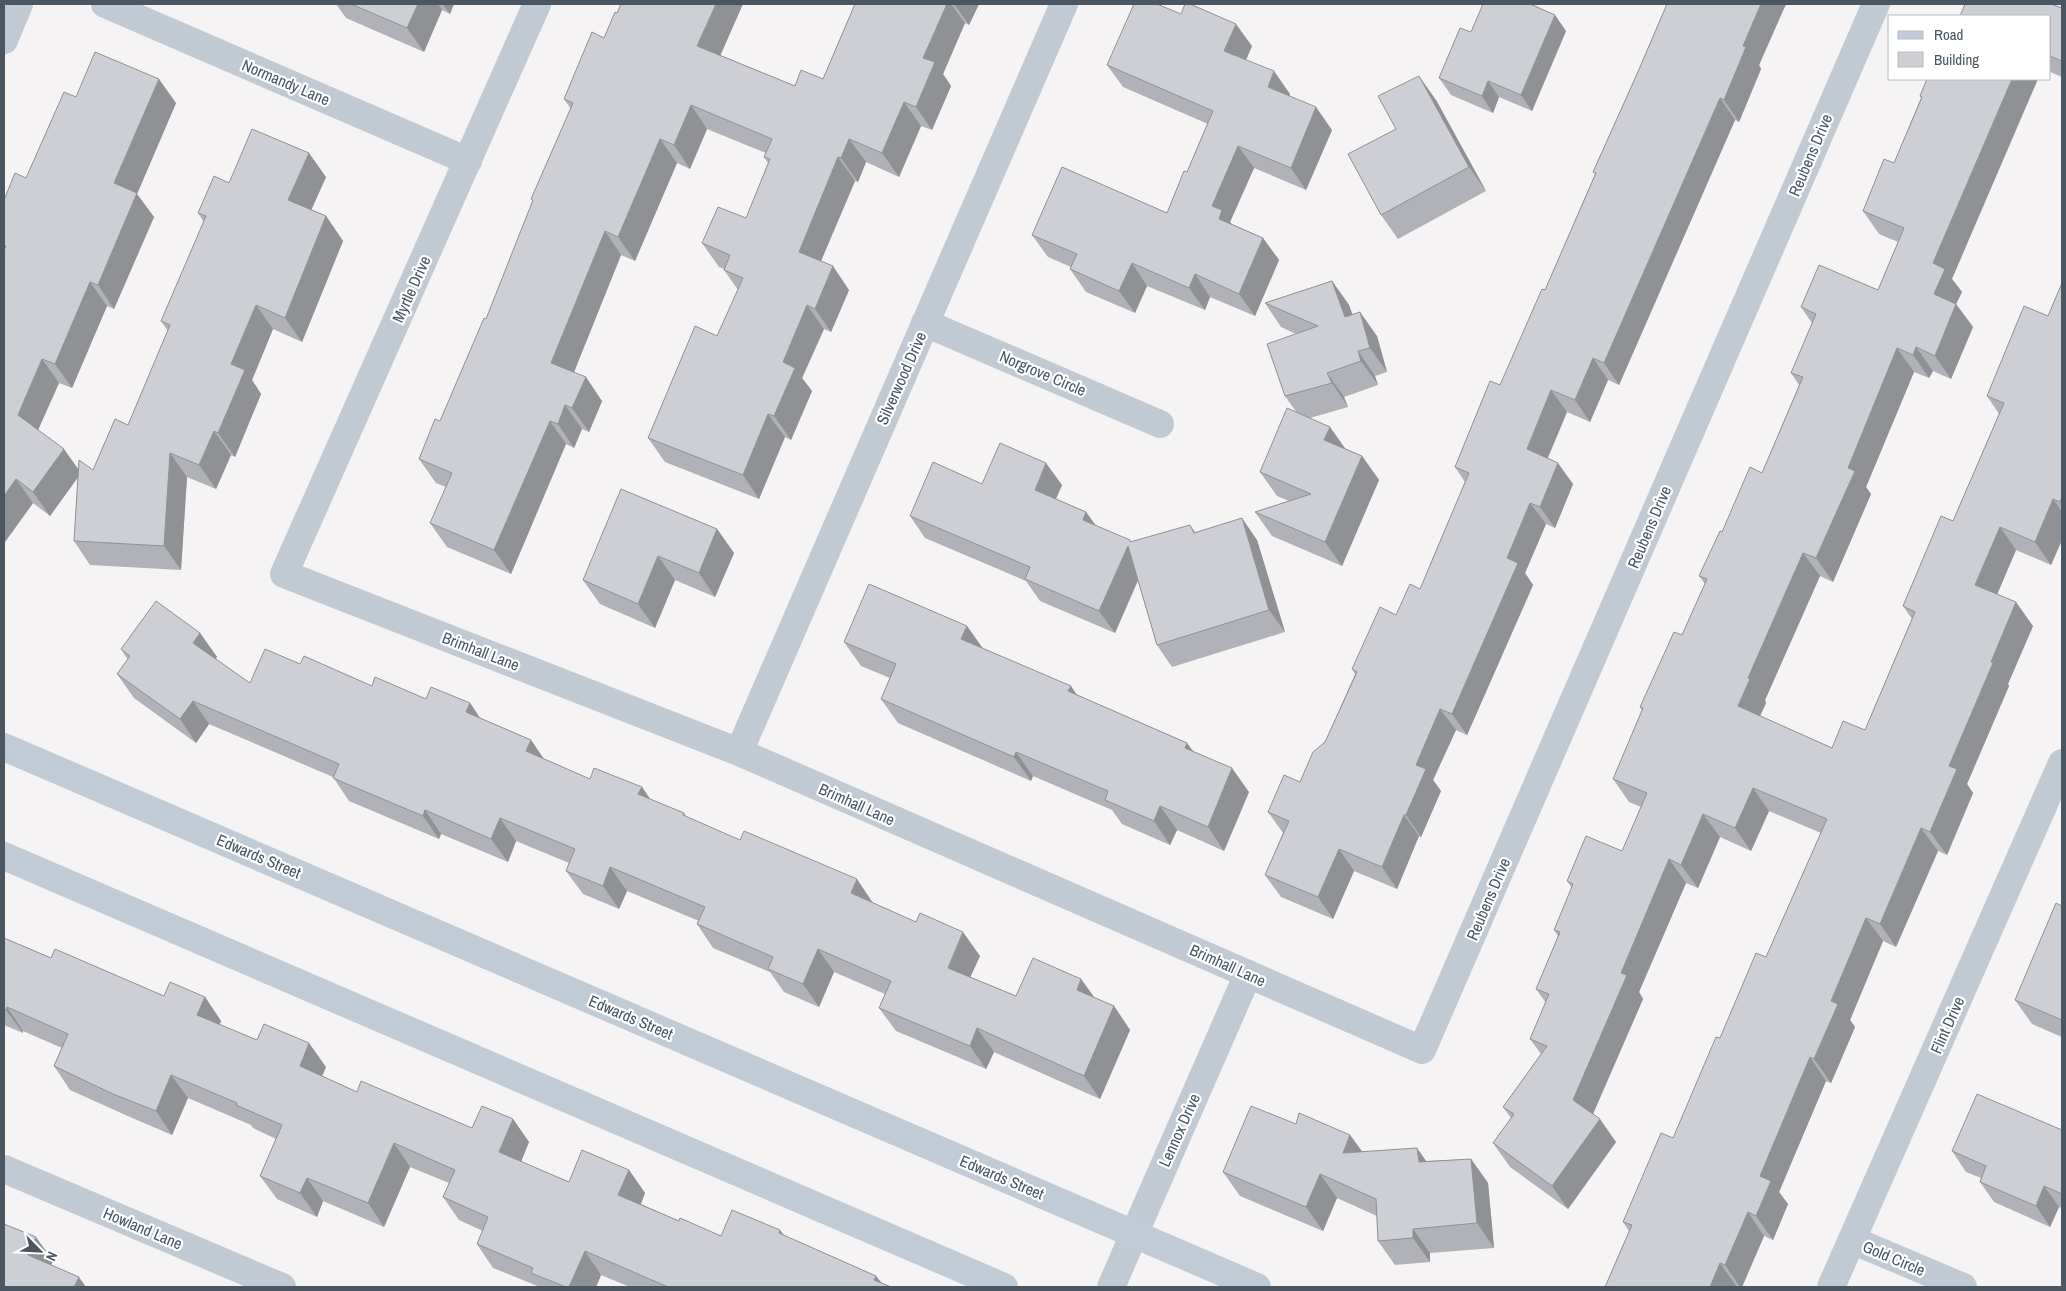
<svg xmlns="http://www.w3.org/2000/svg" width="2066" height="1291" font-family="'Archivo Narrow',sans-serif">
	<rect width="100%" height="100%" fill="#f5f3f3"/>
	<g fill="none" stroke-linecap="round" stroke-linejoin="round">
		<g stroke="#c1cad2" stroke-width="28">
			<polyline points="105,4 468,161"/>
			<polyline points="537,4 284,574 739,752 1422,1050 1876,4"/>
			<polyline points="4,40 19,4"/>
			<polyline points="925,323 1160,424"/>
			<polyline points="739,752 1064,4"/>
			<polyline points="4,1169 282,1287"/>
			<polyline points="1852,1240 1963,1287"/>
			<polyline points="1111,1287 1248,974"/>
			<polyline points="1831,1287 2062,763"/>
		</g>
		<g stroke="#c1cbd6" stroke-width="28">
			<polyline points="4,747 1257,1287"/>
			<polyline points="4,856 1004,1287"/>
		</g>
	</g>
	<g fill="#b0b2b7">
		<polygon points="336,4 454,4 450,14 442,10 424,52 346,18"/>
		<polygon points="855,4 979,4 969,25 965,23 943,74 951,86 932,130 921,126 899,177 866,162 858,182 855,181 821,261 849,290 831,332 824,329 802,378 812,391 791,440 785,437 759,499 665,462 648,438 717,336 738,290 724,270 724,269 719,267 702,243 746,218 768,163 764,157 766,153 707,129 690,169 677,163 635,261 621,255 574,372 602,401 589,432 582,429 574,448 566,444 511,574 447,547 430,523 446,487 436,483 419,459 440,421 486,319 533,201 531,199 571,109 564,99 604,38 720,55 795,86 823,79"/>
		<polygon points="1667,4 1786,4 1759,65 1761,69 1739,122 1735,120 1619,385 1608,380 1590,422 1567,412 1548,458 1573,484 1555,528 1546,524 1525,573 1533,585 1467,735 1456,730 1433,780 1441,791 1421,837 1419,836 1397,889 1354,871 1333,919 1281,897 1265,875 1283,833 1268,812 1300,782 1325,742 1355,674 1352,669 1396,615 1420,589 1465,482 1455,467 1500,385 1545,290 1595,174 1593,172 1637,74"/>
		<polygon points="1965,4 2054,4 2054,5 2062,8 2062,77 2050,72 2050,16"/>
		<polygon points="1566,31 1532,111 1499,97 1493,113 1451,95 1439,78 1471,32"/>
		<polygon points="1252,46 1246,60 1290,94 1289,96 1332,130 1306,190 1254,168 1230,222 1232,224 1263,238 1279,260 1255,316 1210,297 1205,310 1147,286 1135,313 1086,292 1070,269 1071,267 1048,257 1032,235 1167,213 1187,172 1208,124 1123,87 1107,65"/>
		<polygon points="1927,79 1952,279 1962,292 1956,304 1973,327 1951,379 1933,371 1929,378 1914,372 1866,487 1871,494 1833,582 1820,576 1765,700 1766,703 1760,716 1832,748 1865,730 1912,619 1903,606 1953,521 1999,414 1987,396 2048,316 2062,283 2062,540 2051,565 2016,550 1997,594 2033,626 2008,684 2009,686 1967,784 1973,793 1947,855 1938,851 1896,947 1883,941 1850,1020 1855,1027 1831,1083 1826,1081 1779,1192 1788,1204 1773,1240 1764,1236 1742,1287 1605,1287 1629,1231 1623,1222 1673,1138 1720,1038 1766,957 1821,833 1769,811 1751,851 1720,837 1698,888 1686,883 1639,992 1643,999 1593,1114 1616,1142 1568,1209 1510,1167 1493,1143 1511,1118 1503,1107 1541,1054 1530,1039 1546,1003 1536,989 1558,936 1554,930 1572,888 1567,881 1622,851 1641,807 1629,802 1613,779 1642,710 1640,707 1682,635 1705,584 1699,576 1722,532 1762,473 1799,385 1791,373 1812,323 1801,307 1878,290 1898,242 1879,234 1863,211 1894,163 1921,98 1920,96"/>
		<polygon points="76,97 176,103 137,194 154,217 114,309 107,306 72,388 59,383 38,430 79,470 93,470 128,425 168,331 161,321 204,222 198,213 229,183 326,177 311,210 326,216 343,241 302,342 273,329 252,380 261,394 235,457 231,455 216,489 187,477 181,570 90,565 74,541 78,477 50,516 33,503 5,542 4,541 4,200 26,178"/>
		<polygon points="1436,100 1486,191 1398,239 1381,215 1396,129"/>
		<polygon points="1332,281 1349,305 1352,314 1377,336 1387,372 1375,376 1378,385 1344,397 1348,407 1310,418 1346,449 1362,456 1379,480 1342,566 1272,536 1255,512 1289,501 1277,496 1260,472 1297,413 1285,396 1296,334 1281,327 1265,303"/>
		<polygon points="982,484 1062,485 1056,499 1086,512 1095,525 1131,542 1190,525 1196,533 1257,540 1285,632 1172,667 1157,645 1138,581 1115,633 1040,601 1026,581 925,538 910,516"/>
		<polygon points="717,529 734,553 715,597 675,580 655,628 600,604 583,580"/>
		<polygon points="967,626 983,649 1077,695 1187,743 1193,751 1249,792 1224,851 1177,830 1170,845 1122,824 1112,810 1033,776 1031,781 898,723 881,699 890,678 861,666 844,642"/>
		<polygon points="200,633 217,657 215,659 250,683 300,664 372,686 426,699 470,703 480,718 531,740 544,759 590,779 642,787 650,799 684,813 687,817 873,903 980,956 970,977 1016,996 1081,979 1095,998 1114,1006 1130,1030 1100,1099 994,1052 986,1069 896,1031 879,1008 885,994 834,972 819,1007 784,992 770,972 713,948 697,924 699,921 627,891 619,909 583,894 566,871 569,863 516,841 508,862 441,834 439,839 349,801 333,777 209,724 196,743 134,698 117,674 128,660 121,649"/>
		<polygon points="2062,906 2062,1037 2032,1024 2015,1000"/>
		<polygon points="4,938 51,958 164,996 205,997 221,1021 219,1025 257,1040 326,1067 322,1076 357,1092 472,1128 513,1119 529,1142 521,1162 569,1182 629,1170 645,1193 641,1204 679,1221 721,1236 785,1236 876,1276 882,1283 891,1287 630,1287 601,1275 596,1287 540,1287 493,1268 477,1244 483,1231 459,1220 443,1197 449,1183 410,1167 384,1227 323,1201 317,1217 277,1199 260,1176 276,1139 253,1128 251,1125 188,1098 172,1135 130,1117 70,1090 54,1066 62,1048 23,1031 23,1033 4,1025"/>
		<polygon points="1296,1124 1350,1135 1362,1151 1427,1161 1471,1159 1488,1183 1494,1248 1430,1253 1430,1262 1395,1265 1378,1241 1377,1216 1337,1198 1323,1231 1240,1196 1223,1172"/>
		<polygon points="2062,1130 2062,1208 2059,1207 2050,1227 1994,1202 1980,1182 1981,1178 1966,1172 1952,1151"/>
	</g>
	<g fill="#909195">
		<polygon points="418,4 438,4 442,10 424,52 407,28"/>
		<polygon points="443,4 454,4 450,14"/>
		<polygon points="716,4 743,4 714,70 697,46"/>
		<polygon points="947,4 951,4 965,23 943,74 951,86 932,130 916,107 923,58"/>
		<polygon points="954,4 979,4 969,25"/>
		<polygon points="1761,4 1786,4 1759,65 1761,69 1739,122 1724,100 1743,46"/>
		<polygon points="1555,15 1566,31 1532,111 1521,95"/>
		<polygon points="1236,24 1252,46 1240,73 1224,51"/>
		<polygon points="1274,71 1290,94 1284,109 1268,87"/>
		<polygon points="1419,76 1436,100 1486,191 1469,167"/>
		<polygon points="159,79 176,103 137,194 154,217 114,309 98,285 114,183"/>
		<polygon points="2012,79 2038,79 1952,279 1962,292 1956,304 1973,327 1951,379 1935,356 1934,294 1933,263"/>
		<polygon points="1488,81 1499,97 1493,113 1482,96"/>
		<polygon points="1720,98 1735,120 1619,385 1604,363"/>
		<polygon points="904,102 921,126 899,177 882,153"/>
		<polygon points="691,105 707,129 690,169 674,145"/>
		<polygon points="1316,107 1332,130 1306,190 1291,168"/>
		<polygon points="660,139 677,163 635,261 618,237"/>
		<polygon points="849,139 866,162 858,182 841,158"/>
		<polygon points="1238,146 1254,168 1230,222 1238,233 1219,219 1212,206"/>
		<polygon points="309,153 326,177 305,224 288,200"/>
		<polygon points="838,157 855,181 815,275 799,252"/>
		<polygon points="326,216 343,241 302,342 285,318"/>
		<polygon points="605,231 621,255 568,387 551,363"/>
		<polygon points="1263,238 1279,260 1255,316 1239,294"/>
		<polygon points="1132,263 1147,286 1135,313 1119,291"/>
		<polygon points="833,266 849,290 831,332 815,309"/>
		<polygon points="1195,274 1210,297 1205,310 1189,288"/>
		<polygon points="1332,281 1349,305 1362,341 1345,317"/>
		<polygon points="90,282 107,306 72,388 55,364"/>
		<polygon points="256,305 273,329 252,380 261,394 235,457 218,433 231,364"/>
		<polygon points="807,305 824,329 802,378 812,391 791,440 774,416 783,362"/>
		<polygon points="1360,312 1377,336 1387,372 1370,348"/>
		<polygon points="1916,347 1933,371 1929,378 1913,355"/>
		<polygon points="1897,348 1914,372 1866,487 1871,494 1833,582 1816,558 1848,468"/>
		<polygon points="1358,351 1375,376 1378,385 1361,361"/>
		<polygon points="1593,358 1608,380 1590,422 1575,400"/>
		<polygon points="42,359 59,383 34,439 18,415"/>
		<polygon points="1327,373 1344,397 1348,407 1332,383"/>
		<polygon points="586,377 602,401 589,432 572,408"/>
		<polygon points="1551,390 1567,412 1542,471 1527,449"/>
		<polygon points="565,405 582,429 574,448 558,424"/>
		<polygon points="768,414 785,437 759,499 743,475"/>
		<polygon points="550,421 566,444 511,574 494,550"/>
		<polygon points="1330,427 1347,451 1324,440"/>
		<polygon points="214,431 231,455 216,489 199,465"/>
		<polygon points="64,449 81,473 50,516 33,492"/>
		<polygon points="170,453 187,477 181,570 164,546"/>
		<polygon points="1362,456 1379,480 1342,566 1325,542"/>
		<polygon points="1046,463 1062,485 1050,512 1035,490"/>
		<polygon points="1558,463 1573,484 1555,528 1540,507"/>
		<polygon points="16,479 33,503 5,542 4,540 4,496"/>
		<polygon points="2053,499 2062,512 2062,540 2051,565 2035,542"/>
		<polygon points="1530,503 1546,524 1525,573 1533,585 1467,735 1452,714 1507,558"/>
		<polygon points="1086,512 1102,534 1083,520"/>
		<polygon points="1242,518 1257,540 1285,632 1269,610"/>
		<polygon points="2000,527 2016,550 1991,609 1975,585"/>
		<polygon points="717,529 734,553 715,597 699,573"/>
		<polygon points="1128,546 1143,568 1115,633 1099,611"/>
		<polygon points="1803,553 1820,576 1765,700 1766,703 1754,729 1738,706 1748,678"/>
		<polygon points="658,556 675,580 655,628 638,604"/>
		<polygon points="2016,602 2033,626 2008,684 2009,686 1967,784 1973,793 1947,855 1930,832 1949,766 1991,662"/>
		<polygon points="967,626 984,650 961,639"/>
		<polygon points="200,633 217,657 209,666 193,643"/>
		<polygon points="1071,686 1087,710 1068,691"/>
		<polygon points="193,701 209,724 196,743 180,719"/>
		<polygon points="470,703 486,727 466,712"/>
		<polygon points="1440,709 1456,730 1433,780 1441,791 1421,837 1406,815 1416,765"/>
		<polygon points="531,740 547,764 526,751"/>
		<polygon points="1187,743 1204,767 1185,748"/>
		<polygon points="1016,752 1033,776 1031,781 1014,757"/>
		<polygon points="1232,768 1249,792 1224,851 1208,827"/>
		<polygon points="642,787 658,811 638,794"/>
		<polygon points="1753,788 1769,811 1751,851 1735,828"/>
		<polygon points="1160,806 1177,830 1170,845 1154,821"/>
		<polygon points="425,810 441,834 439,839 423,816"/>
		<polygon points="1703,814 1720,837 1698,888 1681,865"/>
		<polygon points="1404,815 1419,836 1397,889 1382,867"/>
		<polygon points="500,818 516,841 508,862 491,839"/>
		<polygon points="1921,828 1938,851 1896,947 1880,924"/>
		<polygon points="1339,849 1354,871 1333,919 1318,897"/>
		<polygon points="1669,859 1686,883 1639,992 1643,999 1589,1123 1573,1100 1621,973"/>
		<polygon points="610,867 627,891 619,909 603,886"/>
		<polygon points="857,879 873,903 851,893"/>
		<polygon points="1866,918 1883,941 1850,1020 1855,1027 1831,1083 1814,1059 1831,1001"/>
		<polygon points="963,932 980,956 964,991 948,968"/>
		<polygon points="818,949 834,972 819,1007 803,984"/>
		<polygon points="1081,979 1098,1003 1077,990"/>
		<polygon points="205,997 221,1021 213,1039 197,1015"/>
		<polygon points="1114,1006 1130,1030 1100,1099 1084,1076"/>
		<polygon points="7,1007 23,1031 23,1033 6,1010"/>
		<polygon points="977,1028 994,1052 986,1069 970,1046"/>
		<polygon points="309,1043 326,1067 316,1090 300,1066"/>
		<polygon points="1810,1057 1826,1081 1779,1192 1788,1204 1773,1240 1756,1216 1760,1176"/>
		<polygon points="171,1075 188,1098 172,1135 156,1111"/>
		<polygon points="513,1119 529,1142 515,1176 499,1152"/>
		<polygon points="1600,1119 1616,1142 1568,1209 1552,1186"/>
		<polygon points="1350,1135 1367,1159 1343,1153"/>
		<polygon points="394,1143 410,1167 384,1227 368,1203"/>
		<polygon points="1417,1148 1434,1172 1419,1162"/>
		<polygon points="1471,1159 1488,1183 1494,1248 1477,1223"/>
		<polygon points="629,1170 645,1193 635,1218 618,1195"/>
		<polygon points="1320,1174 1337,1198 1323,1231 1306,1207"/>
		<polygon points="307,1178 323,1201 317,1217 300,1193"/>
		<polygon points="2044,1186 2059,1207 2050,1227 2036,1206"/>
		<polygon points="1748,1212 1764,1236 1742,1287 1740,1287 1725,1265"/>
		<polygon points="1413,1229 1430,1253 1430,1262 1413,1238"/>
		<polygon points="780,1230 797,1253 779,1233"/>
		<polygon points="36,1237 53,1261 45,1279 28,1255"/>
		<polygon points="585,1251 601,1275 596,1287 569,1287"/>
		<polygon points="1720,1263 1737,1287 1710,1287"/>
		<polygon points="876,1276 884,1287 874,1280"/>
		<polygon points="79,1277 86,1287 74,1287"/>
	</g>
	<g fill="#cdcfd5" stroke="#909195">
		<polygon points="351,4 418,4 407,28"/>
		<polygon points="621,4 716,4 697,46 795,86 801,70 823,79 855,4 947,4 923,58 935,62 916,107 904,102 882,153 849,139 841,158 838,157 799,252 833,266 815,309 807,305 783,362 795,368 774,416 768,414 743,475 648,438 695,326 717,336 743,278 724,270 730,255 702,243 718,207 746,218 770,159 764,157 772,139 691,105 674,145 660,139 618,237 605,231 551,363 586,377 572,408 565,405 558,424 550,421 494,550 430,523 452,473 419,459 435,419 440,421 484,318 486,319 533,200 531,199 573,103 564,99 592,32 604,38 615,12 617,13"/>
		<polygon points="1134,4 1157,4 1181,14 1185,4 1190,4 1236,24 1224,51 1274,71 1268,87 1316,107 1291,168 1238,146 1212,206 1222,210 1219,219 1263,238 1239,294 1195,274 1189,288 1132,263 1119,291 1070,269 1077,254 1032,235 1062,167 1167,213 1184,171 1187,172 1213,111 1107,65"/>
		<polygon points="1483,4 1530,4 1555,15 1521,95 1488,81 1482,96 1439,78 1460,28 1471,32"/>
		<polygon points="1667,4 1761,4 1743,46 1746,47 1724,100 1720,98 1604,363 1593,358 1575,400 1551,390 1527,449 1558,463 1540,507 1530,503 1507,558 1518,563 1452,714 1440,709 1416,765 1426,769 1406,815 1404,815 1382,867 1339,849 1318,897 1265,875 1289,821 1268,812 1284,775 1300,782 1313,752 1325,742 1357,672 1352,669 1380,607 1396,615 1410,584 1420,589 1469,473 1455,467 1490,381 1500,385 1542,289 1545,290 1596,173 1593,172 1637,74"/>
		<polygon points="1965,4 2051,4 2062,8 2062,61 2050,56 2050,16 1960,16"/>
		<polygon points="95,52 159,79 114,183 137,193 98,285 90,282 55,364 42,359 18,415 64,449 33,492 16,479 4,496 4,250 6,246 4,245 4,200 15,173 26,178 64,92 76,97"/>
		<polygon points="1419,76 1469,167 1381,215 1348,154 1396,129 1378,96"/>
		<polygon points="1927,79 2012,79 1933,263 1945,269 1934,294 1956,304 1935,356 1916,347 1913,355 1897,348 1848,468 1855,471 1816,558 1803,553 1748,678 1750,679 1738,706 1832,748 1843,721 1865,730 1915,612 1903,606 1941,516 1953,521 2004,403 1987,396 2024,306 2048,316 2062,283 2062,497 2060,502 2053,499 2035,542 2000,527 1975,585 2016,602 1991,662 1993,663 1949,766 1957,769 1930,832 1921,828 1880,924 1866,918 1831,1001 1838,1004 1814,1059 1810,1057 1760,1176 1771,1181 1756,1216 1748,1212 1725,1265 1720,1263 1710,1287 1605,1287 1632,1225 1623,1222 1661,1133 1673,1138 1716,1037 1720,1038 1756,953 1766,957 1827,819 1753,788 1735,828 1703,814 1681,865 1669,859 1621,973 1627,975 1573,1100 1600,1119 1552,1186 1493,1143 1514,1114 1503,1107 1547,1046 1530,1039 1549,994 1536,989 1560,932 1554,930 1573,884 1567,881 1586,836 1622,851 1647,793 1613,779 1643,708 1640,707 1674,632 1682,635 1707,579 1699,576 1720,531 1722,532 1750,467 1762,473 1803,377 1791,373 1816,314 1801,307 1819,265 1878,290 1904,228 1863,211 1884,159 1894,163 1922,97 1920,96"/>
		<polygon points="252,129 309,153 288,200 326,216 285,318 256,305 231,364 245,370 218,433 214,431 199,465 170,453 164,546 74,541 79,460 93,470 115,419 128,425 170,325 161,321 206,216 198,213 214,176 229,183"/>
		<polygon points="1332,281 1345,317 1360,312 1370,348 1358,351 1361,361 1327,373 1332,383 1285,396 1267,344 1318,326 1265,303"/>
		<polygon points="1287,408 1330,427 1324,440 1362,456 1325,542 1255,512 1311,494 1260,472"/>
		<polygon points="1000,443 1046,463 1035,490 1086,512 1083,520 1130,540 1130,542 1190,525 1194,533 1242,518 1269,610 1157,645 1128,546 1099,611 1025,579 1030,567 910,516 933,462 982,484"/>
		<polygon points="621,489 717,529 699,573 658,556 638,604 583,580"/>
		<polygon points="869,584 967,626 961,639 1071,686 1068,691 1187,743 1185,748 1232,768 1208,827 1160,806 1154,821 1105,800 1108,791 1016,752 1014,757 881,699 896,664 844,642"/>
		<polygon points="156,601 200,633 193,643 250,683 265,649 300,664 304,656 372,686 375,677 426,699 431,687 470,703 466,712 531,740 526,751 590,779 594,768 642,787 638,794 684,813 683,815 740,840 744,831 857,879 851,893 916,922 920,913 963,932 948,968 1016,996 1033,958 1081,979 1077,990 1114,1006 1084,1076 977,1028 970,1046 879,1008 891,981 818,949 803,984 768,969 773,957 697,924 705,907 610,867 603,886 566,871 575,849 500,818 491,839 425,810 423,816 333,778 339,764 193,701 180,719 117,674 130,656 121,649"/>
		<polygon points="2056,903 2062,906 2062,1020 2015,1000"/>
		<polygon points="4,938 51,958 55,949 164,996 170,982 205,997 197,1015 257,1040 264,1024 309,1043 300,1066 357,1092 361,1081 472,1128 482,1106 513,1119 499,1152 569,1182 582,1150 629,1170 618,1195 679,1221 680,1218 721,1236 732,1210 780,1230 779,1233 876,1276 874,1280 891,1287 668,1287 585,1251 569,1287 566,1287 531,1273 533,1268 477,1244 488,1217 443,1197 455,1170 394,1143 368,1203 307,1178 300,1193 260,1176 282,1125 236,1105 237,1103 171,1075 156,1111 113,1094 54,1066 68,1034 7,1007 6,1010 4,1009"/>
		<polygon points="1977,1094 2062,1130 2062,1194 2044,1186 2036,1206 1980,1182 1986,1166 1952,1151"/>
		<polygon points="1251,1106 1296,1124 1299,1113 1350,1135 1343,1153 1417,1148 1419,1162 1471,1159 1477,1223 1413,1229 1413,1238 1378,1241 1376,1199 1320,1174 1306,1207 1223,1172"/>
		<polygon points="4,1224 36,1237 28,1255 79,1277 74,1287 4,1287"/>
	</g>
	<g text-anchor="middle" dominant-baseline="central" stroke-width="4.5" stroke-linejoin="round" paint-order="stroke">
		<g font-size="16" fill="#4a5661" stroke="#fff">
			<text transform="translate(286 82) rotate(23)">Normandy Lane</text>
			<text transform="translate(1810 155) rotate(-67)">Reubens Drive</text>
			<text transform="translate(411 289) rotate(-66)">Myrtle Drive</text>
			<text transform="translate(1043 373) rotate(23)">Norgrove Circle</text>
			<text transform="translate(901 378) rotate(-66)">Silverwood Drive</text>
			<text transform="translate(1649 527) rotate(-67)">Reubens Drive</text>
			<text transform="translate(481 651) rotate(21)">Brimhall Lane</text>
			<text transform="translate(857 804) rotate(24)">Brimhall Lane</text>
			<text transform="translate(259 856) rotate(23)">Edwards Street</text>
			<text transform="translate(1488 899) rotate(-67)">Reubens Drive</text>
			<text transform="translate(1228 965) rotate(24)">Brimhall Lane</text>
			<text transform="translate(631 1017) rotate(23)">Edwards Street</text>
			<text transform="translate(1947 1025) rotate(-66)">Flint Drive</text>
			<text transform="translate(1179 1130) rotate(-66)">Lennox Drive</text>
			<text transform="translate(1002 1177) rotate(23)">Edwards Street</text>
			<text transform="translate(143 1228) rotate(23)">Howland Lane</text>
			<text transform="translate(1894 1258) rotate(23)">Gold Circle</text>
		</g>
	</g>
	<rect width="2066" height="1291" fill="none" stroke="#4a5661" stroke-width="10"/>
	<rect x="1888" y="15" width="162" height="65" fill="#ffffff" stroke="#b7bbc0"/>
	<rect x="1898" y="31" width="25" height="8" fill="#c1cbd6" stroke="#b7bbc0"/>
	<text x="1934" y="40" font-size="15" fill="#4a5661">Road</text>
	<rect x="1898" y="52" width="25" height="15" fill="#cdcfd5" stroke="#b7bbc0"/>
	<text x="1934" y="65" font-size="15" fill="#4a5661">Building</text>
	<g transform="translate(40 1251) rotate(114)" stroke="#ffffff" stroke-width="4" paint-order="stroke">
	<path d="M0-4L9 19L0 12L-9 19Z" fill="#4a5661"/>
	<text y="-8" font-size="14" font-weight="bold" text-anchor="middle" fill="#4a5661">N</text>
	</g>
</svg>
